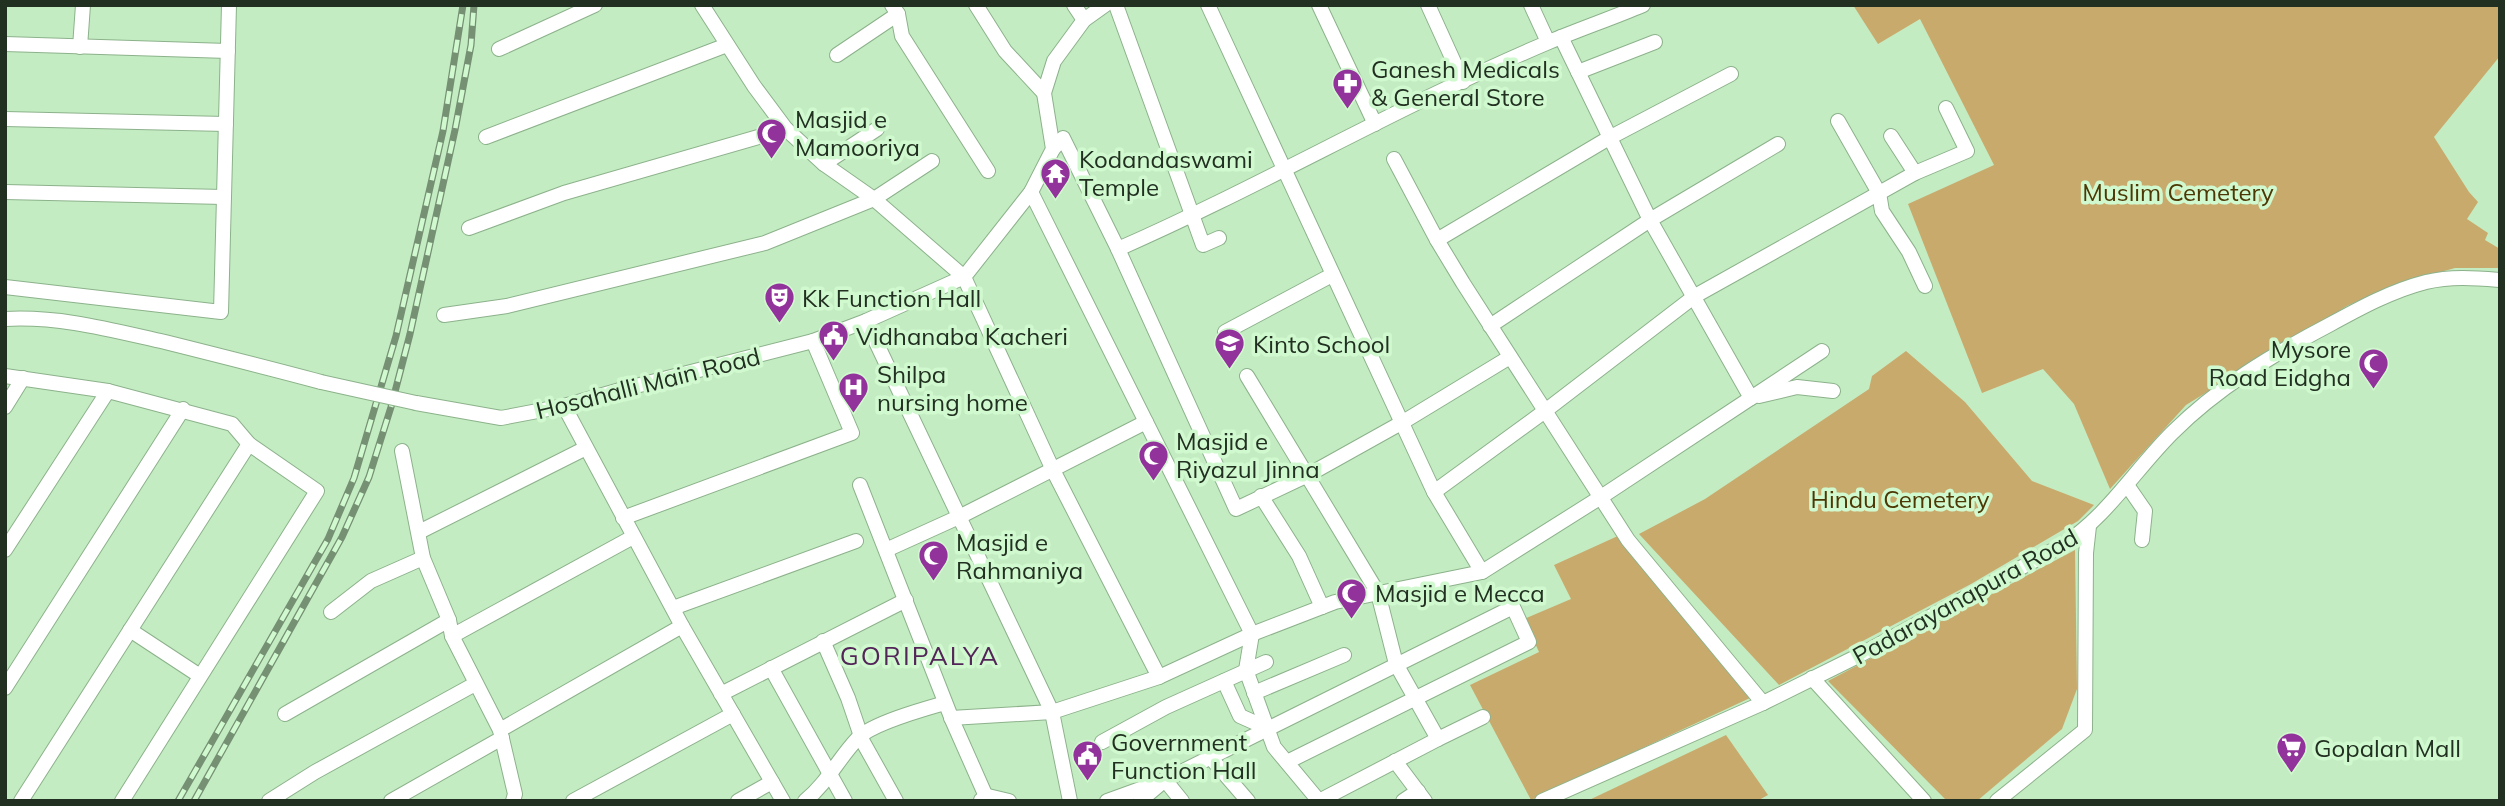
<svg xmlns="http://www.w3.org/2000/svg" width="2505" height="806" font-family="Mulish,sans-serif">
	<rect width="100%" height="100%" fill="#c4ecc2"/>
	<g fill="#c9aa6d">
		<polygon points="1853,5 2500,5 2500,56 2434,137 2469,192 2478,202 2467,219 2488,233 2485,240 2500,249 2500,268 2455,268 2394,285 2347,306 2186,405 2110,489 2074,404 2043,369 1982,393 1908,204 1994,165 1920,19 1878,44"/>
		<polygon points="1906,351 1965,402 2032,481 2094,505 2078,521 1971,584 1779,685 1639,534 1705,499 1869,389 1872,376"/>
		<polygon points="1620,535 1750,698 1531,800 1470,685 1539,652 1524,619 1571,599 1554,565"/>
		<polygon points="2075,550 2077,689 2062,729 1977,801 1947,801 1828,681"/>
		<polygon points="1726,735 1768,795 1757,801 1587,801"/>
	</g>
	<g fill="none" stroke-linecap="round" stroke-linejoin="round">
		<defs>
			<g id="minor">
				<polyline points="702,5 754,86 786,129 824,164 874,199 964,277 1053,470 1159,677"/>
				<polyline points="892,5 898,14 902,36 988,171"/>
				<polyline points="976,5 1005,51 1044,93"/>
				<polyline points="1074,5 1084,20"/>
				<polyline points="1116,5 1203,245 1219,238"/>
				<polyline points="1208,5 1434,492 1482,572 1601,497 1751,398 1650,220 1561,37"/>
				<polyline points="1319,5 1375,124"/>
				<polyline points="1428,5 1463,82"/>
				<polyline points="1531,5 1548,42"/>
				<polyline points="5,44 228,51"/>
				<polyline points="80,47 83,5"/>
				<polyline points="499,49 595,5"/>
				<polyline points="837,55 898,14"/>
				<polyline points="1578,72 1655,42"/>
				<polyline points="5,119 226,124"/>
				<polyline points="1838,121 1879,193 1882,211 1909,252 1925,286"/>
				<polyline points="1891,136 1915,173"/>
				<polyline points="486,137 727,45"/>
				<path d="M1053,149l10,-11 55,111c146,-64 284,-145 431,-207 31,-13 63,-24 94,-37"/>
				<polyline points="1394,159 1437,240 1463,283 1628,540 1763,703"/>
				<polyline points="824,164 877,129"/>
				<polyline points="5,192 224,197"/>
				<polyline points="1031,192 1252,634 1246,670 1274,747 1319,801"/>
				<polyline points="469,228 564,193 786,129"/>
				<polyline points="1437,240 1609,138 1731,74"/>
				<polyline points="1118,249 1236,509 1308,475 1403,422 1510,357"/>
				<polyline points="5,287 221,312 229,5"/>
				<polyline points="444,315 507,306 765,243 874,199 932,161"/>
				<path d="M5,319c56,-3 106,11 160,23 52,13 104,26 156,40"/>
				<polyline points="866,321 1052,712 1070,801"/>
				<polyline points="1490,326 1650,220 1778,144"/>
				<polyline points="1225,332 1332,275"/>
				<polyline points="5,376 108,391 232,424 249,444 317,491 122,801"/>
				<polyline points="1247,376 1378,593 1396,664 1438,739 1319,801"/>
				<polyline points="1759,396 1797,387 1833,391"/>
				<polyline points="1751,398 1822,351"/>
				<polyline points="416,403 501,418 564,406 620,390 813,341 866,321 964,277 1031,192 1053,149 1044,93 1054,61 1084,20 1105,5"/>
				<polyline points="564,406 682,626 783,801"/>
				<polyline points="5,407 23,378"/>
				<polyline points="402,451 423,558 449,620 452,636 500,730 515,794 513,801"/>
				<polyline points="860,485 953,722 988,801"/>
				<polyline points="2127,485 2145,511 2142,540"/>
				<polyline points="1434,492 1545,411 1695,296 1915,173 1967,151 1946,108"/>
				<polyline points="1261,496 1299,556 1322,607"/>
				<polyline points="623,518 852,433 813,341"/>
				<polyline points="419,532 586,448"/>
				<polyline points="5,550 108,391"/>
				<polyline points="886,550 961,516 1146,422"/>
				<polyline points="673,608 856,541"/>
				<polyline points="331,612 371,581 423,558"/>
				<polyline points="130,630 200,676"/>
				<polyline points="452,636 633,537"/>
				<polyline points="823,641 848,698 863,742 896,801"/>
				<polyline points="771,668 845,801"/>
				<polyline points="1812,678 1924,801"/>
				<polyline points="1224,681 1240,716 1267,728"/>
				<polyline points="5,688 183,409"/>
				<polyline points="1254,693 1344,655"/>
				<polyline points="721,694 906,600"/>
				<polyline points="285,714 449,620"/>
				<polyline points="951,718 1052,712 1159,677 1252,634 1335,602 1482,572"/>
				<polyline points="500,730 682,626"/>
				<polyline points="1438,739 1483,717"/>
				<polyline points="1102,742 1166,707 1266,662"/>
				<polyline points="1210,757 1248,801"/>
				<polyline points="1395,761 1425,801"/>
				<polyline points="981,800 988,796 1009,801"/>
				<polyline points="21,801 249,444"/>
				<polyline points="269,801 315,772 475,684"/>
				<polyline points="391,801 502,738"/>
				<polyline points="573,801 733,714"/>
				<polyline points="738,801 772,782"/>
				<path d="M805,801c23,-19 33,-42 53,-63 15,-15 66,-29 87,-35"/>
				<polyline points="1107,801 1165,780 1513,607 1529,642 1287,762"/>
				<polyline points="1140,801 1165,780 1182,801"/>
				<polyline points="1403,801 1418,791"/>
				<path d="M1542,801l221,-98 95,-47 203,-110c46,-29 73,-75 111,-113 46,-46 100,-78 157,-108 31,-17 62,-34 97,-43 25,-6 49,-4 74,-2"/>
				<polyline points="1997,801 2085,730 2086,553 2089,526"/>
			</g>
		</defs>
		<use href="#minor" stroke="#8cb28b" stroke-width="16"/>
		<use href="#minor" stroke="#fff" stroke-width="14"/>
		<defs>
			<g id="rail">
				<polyline points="178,801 328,539 354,478 396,336 443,131 463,5"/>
				<polyline points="194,801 342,537 369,477 391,407 410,334 455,130 471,45 474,5"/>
			</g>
		</defs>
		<use href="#rail" stroke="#759073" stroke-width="7"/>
		<use href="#rail" stroke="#d1f9cf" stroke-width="4.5" stroke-dasharray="13" stroke-linecap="butt"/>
		<defs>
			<polyline id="minor-bridge" points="321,382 416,403"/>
		</defs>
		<use href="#minor-bridge" stroke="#8cb28b" stroke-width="16" stroke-linecap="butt"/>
		<use href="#minor-bridge" stroke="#fff" stroke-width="14"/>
	</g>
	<defs>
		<symbol id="pharmacy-pin" viewBox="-11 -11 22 30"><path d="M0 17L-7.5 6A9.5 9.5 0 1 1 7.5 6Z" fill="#92329b" stroke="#d1f9cf"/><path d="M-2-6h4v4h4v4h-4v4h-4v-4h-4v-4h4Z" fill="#fff"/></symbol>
		<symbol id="mosque-pin" viewBox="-11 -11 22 30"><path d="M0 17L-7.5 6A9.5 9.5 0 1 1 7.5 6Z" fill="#92329b" stroke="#d1f9cf"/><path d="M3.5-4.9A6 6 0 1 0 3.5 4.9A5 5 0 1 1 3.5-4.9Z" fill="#fff"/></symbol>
		<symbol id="temple-pin" viewBox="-11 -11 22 30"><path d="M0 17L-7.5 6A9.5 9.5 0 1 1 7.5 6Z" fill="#92329b" stroke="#d1f9cf"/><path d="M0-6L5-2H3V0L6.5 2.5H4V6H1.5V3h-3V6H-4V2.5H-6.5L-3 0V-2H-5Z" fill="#fff"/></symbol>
		<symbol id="theatre-pin" viewBox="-11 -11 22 30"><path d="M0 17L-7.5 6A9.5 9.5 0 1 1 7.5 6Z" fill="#92329b" stroke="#d1f9cf"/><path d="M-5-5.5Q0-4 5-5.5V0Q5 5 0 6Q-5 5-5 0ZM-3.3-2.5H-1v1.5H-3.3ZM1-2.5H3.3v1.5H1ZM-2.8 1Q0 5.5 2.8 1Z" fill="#fff"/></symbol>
		<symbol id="civic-pin" viewBox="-11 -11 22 30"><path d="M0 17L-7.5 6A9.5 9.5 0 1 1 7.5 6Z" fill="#92329b" stroke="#d1f9cf"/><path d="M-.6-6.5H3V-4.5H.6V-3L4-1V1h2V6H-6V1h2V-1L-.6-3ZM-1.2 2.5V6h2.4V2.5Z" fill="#fff"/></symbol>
		<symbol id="school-pin" viewBox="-11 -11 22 30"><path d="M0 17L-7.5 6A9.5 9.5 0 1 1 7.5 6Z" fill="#92329b" stroke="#d1f9cf"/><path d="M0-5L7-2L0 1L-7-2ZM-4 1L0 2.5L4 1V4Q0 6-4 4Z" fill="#fff"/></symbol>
		<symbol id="hospital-pin" viewBox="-11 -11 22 30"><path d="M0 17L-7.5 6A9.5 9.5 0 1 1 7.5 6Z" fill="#92329b" stroke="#d1f9cf"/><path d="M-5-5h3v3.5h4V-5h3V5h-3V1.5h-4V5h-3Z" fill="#fff"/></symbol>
		<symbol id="supermarket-pin" viewBox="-11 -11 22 30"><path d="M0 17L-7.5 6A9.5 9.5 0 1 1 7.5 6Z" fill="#92329b" stroke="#d1f9cf"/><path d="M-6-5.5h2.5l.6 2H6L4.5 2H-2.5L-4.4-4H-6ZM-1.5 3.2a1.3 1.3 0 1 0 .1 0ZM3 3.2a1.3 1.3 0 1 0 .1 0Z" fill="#fff"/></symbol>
	</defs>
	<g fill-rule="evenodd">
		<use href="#pharmacy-pin" x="1330" y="66" width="35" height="47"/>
		<use href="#mosque-pin" x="754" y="116" width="35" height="47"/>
		<use href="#temple-pin" x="1038" y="156" width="35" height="47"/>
		<use href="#theatre-pin" x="762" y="280" width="35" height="47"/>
		<use href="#civic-pin" x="816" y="318" width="35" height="47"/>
		<use href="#school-pin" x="1212" y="326" width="35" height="47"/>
		<use href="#mosque-pin" x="2356" y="346" width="35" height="47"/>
		<use href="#hospital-pin" x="836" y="370" width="35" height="47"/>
		<use href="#mosque-pin" x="1136" y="438" width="35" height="47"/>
		<use href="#mosque-pin" x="916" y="538" width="35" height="47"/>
		<use href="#mosque-pin" x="1334" y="576" width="35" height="47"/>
		<use href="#supermarket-pin" x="2274" y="730" width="35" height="47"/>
		<use href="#civic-pin" x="1070" y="738" width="35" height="47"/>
	</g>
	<g text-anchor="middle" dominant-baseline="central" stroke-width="7" stroke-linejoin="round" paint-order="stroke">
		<g font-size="24" fill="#213020" stroke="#d1f9cf" text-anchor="start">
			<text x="1371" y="69">Ganesh Medicals<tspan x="1371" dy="28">&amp; General Store</tspan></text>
			<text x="795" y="119">Masjid e<tspan x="795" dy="28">Mamooriya</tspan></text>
			<text x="1079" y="159">Kodandaswami<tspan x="1079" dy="28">Temple</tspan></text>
			<text x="802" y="298">Kk Function Hall</text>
			<text x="856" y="336">Vidhanaba Kacheri</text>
			<text x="1253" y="344">Kinto School</text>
			<text x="2351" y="349" text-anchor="end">Mysore<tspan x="2351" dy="28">Road Eidgha</tspan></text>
			<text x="877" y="374">Shilpa<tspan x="877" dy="28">nursing home</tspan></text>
			<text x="1176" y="441">Masjid e<tspan x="1176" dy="28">Riyazul Jinna</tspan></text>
			<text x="956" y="542">Masjid e<tspan x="956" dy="28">Rahmaniya</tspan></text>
			<text x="1375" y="593">Masjid e Mecca</text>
			<text x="1111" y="742">Government<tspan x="1111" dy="28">Function Hall</tspan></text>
			<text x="2314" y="748">Gopalan Mall</text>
		</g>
		<g font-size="24" fill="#4c3705" stroke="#d1f9cf">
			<text x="2178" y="192">Muslim Cemetery</text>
			<text x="1900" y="499">Hindu Cemetery</text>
		</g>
		<g font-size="24" fill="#213020" stroke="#d1f9cf">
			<text transform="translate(648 383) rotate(-14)">Hosahalli Main Road</text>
			<text transform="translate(1965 596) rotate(-29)">Padarayanapura Road</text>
		</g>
		<g font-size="26" letter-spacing="2" fill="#532558" stroke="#d1f9cf">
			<text x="920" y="655">GORIPALYA</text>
		</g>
	</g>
	<rect width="2505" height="806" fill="none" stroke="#213020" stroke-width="14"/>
</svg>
